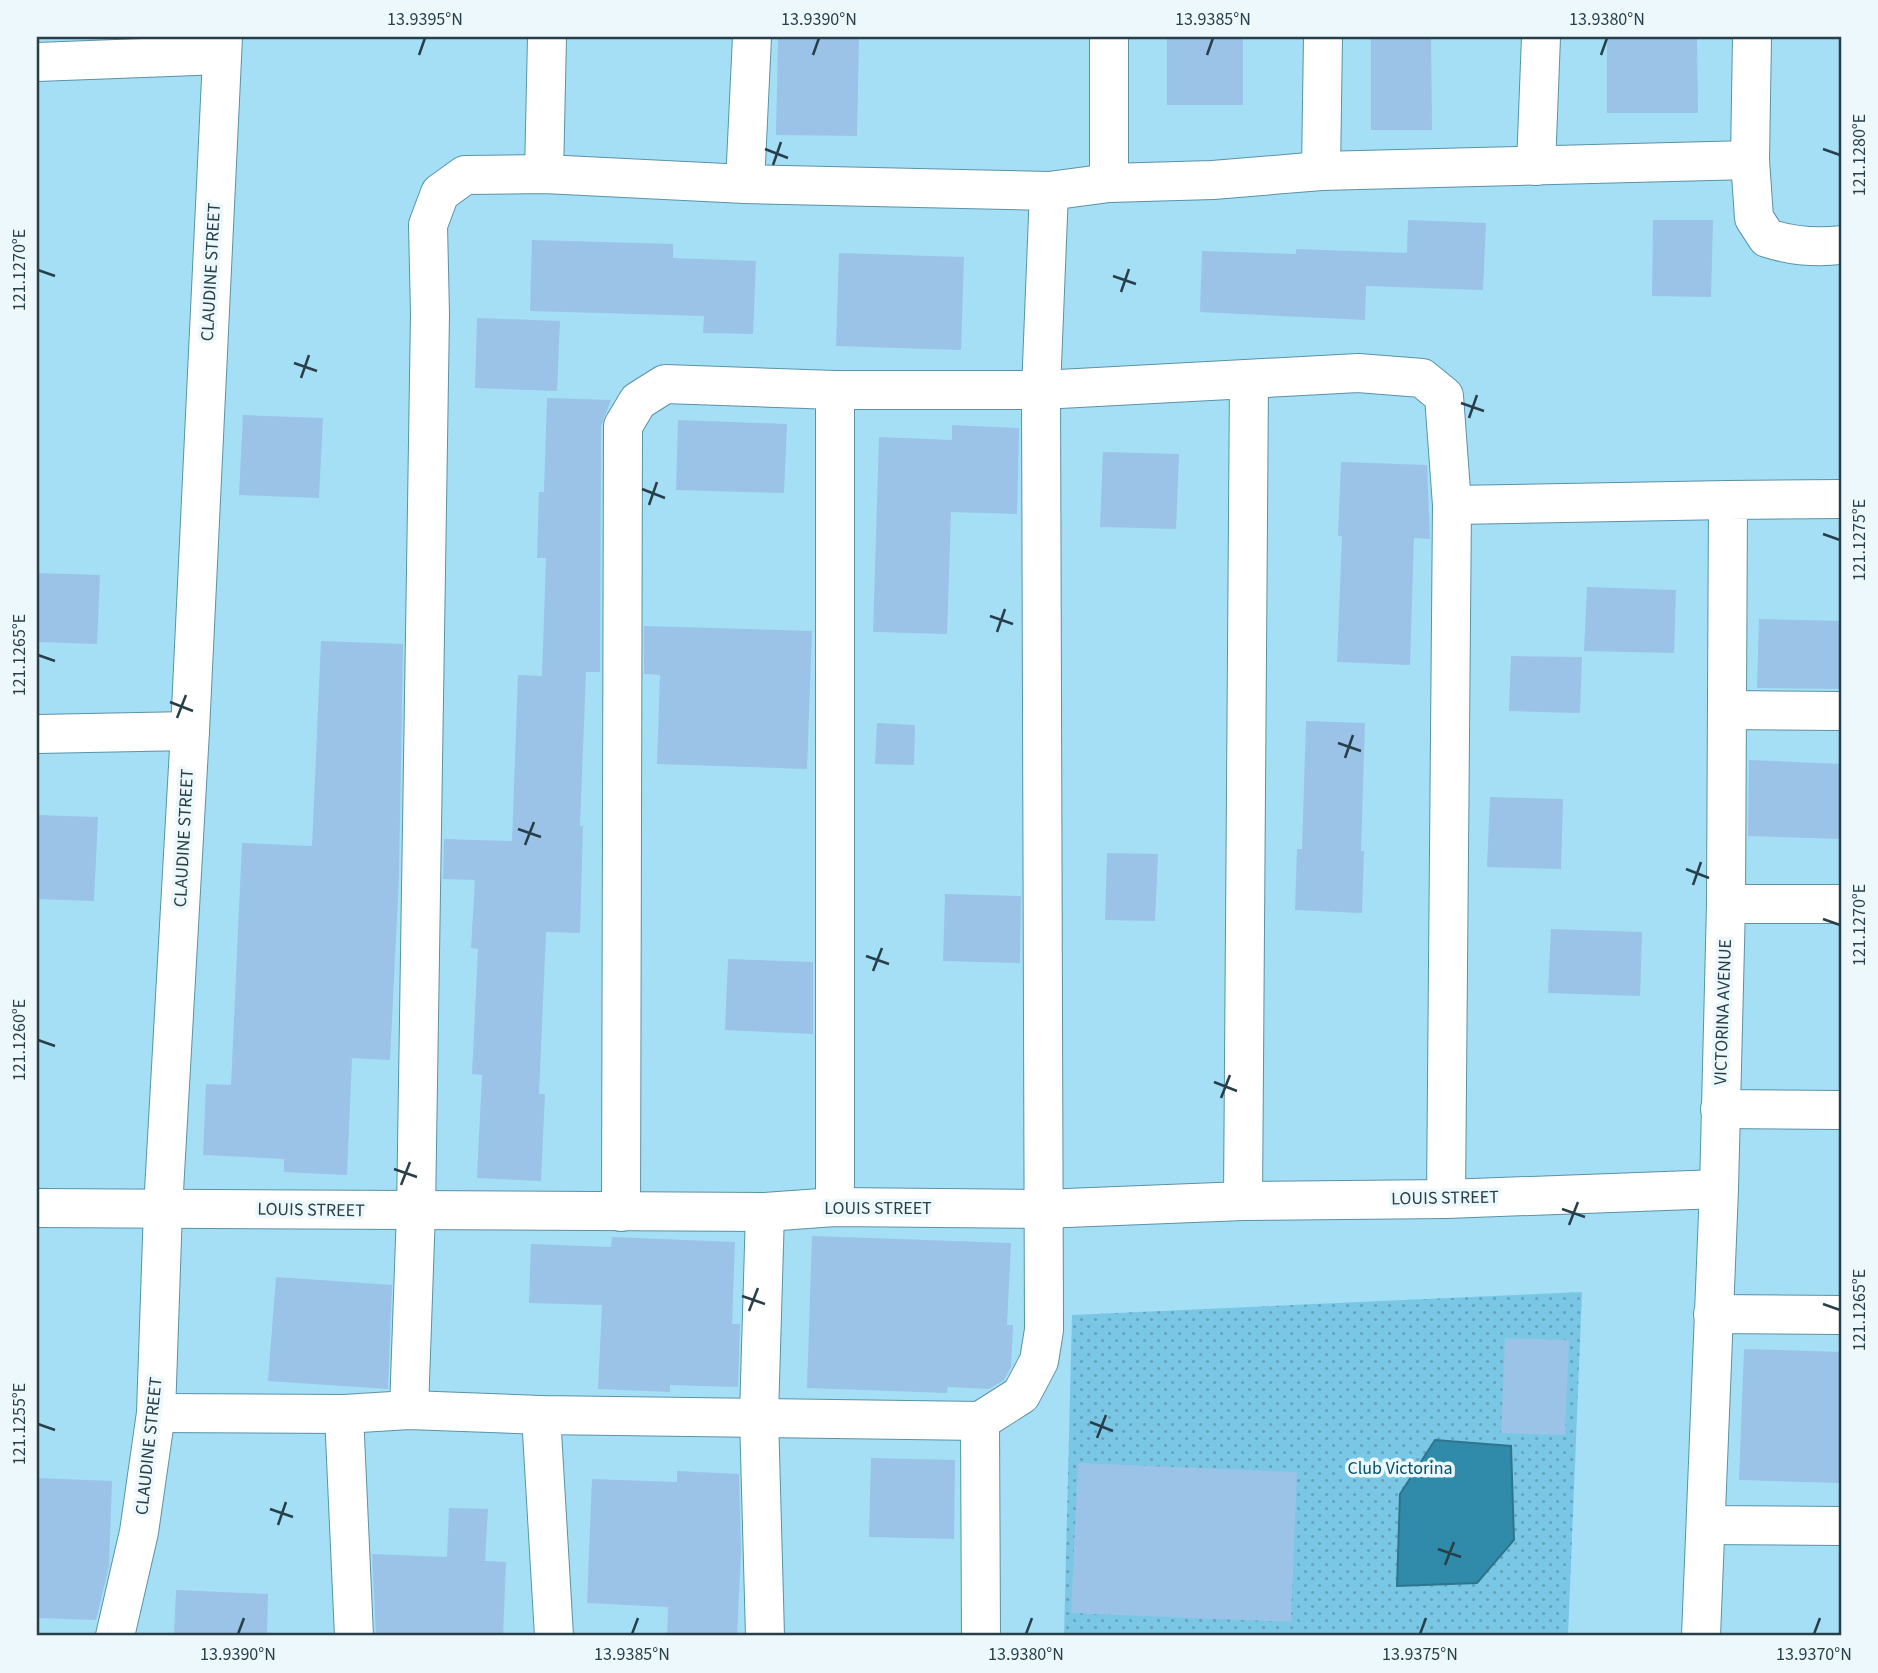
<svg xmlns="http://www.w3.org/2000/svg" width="1878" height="1673" font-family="'Source Sans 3',sans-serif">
	<defs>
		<pattern id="park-dots" width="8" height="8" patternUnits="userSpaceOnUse" patternTransform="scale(1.75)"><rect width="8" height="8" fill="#7ac7e5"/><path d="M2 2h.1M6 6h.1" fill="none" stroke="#64a3bc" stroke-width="1.8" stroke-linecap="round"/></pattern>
	</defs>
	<rect width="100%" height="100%" fill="#a5dff6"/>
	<polygon fill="url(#park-dots)" points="1582,1292 1568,1636 1064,1636 1072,1315"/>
	<polygon fill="#308baa" stroke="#2e748d" stroke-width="2" points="1435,1440 1511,1446 1514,1540 1477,1583 1397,1586 1400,1494"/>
	<g fill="#9ac3e7">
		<polygon points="778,37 859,37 857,136 776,135"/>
		<polygon points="1371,37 1431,37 1432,130 1371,130"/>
		<polygon points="1697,37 1698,113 1607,113 1607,38"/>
		<rect x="1167" y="38" width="76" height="67"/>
		<polygon points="1408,220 1486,223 1483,290 1366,286 1365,320 1200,312 1202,251 1296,254 1296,249 1407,253"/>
		<polygon points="1653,220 1713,220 1711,297 1652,296"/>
		<polygon points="532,240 673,244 673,258 756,261 753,334 703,333 704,316 530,311"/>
		<polygon points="839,253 964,257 961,350 836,346"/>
		<polygon points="477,318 560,321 557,391 475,388"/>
		<polygon points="547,398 611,400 601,426 600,672 586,672 580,826 583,826 580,933 546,932 539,1094 545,1094 541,1181 477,1178 482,1075 472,1074 478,949 471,948 475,880 443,879 444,839 512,841 518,675 542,676 546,558 537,558 539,492 544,492"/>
		<polygon points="243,415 323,418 319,498 239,495"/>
		<polygon points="678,420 787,424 784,493 676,490"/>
		<polygon points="952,425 1019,428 1017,514 951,512 947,634 873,632 879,437 952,440"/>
		<polygon points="1103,452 1179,454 1176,529 1100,527"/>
		<polygon points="1341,462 1427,465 1430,539 1414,538 1410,665 1337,662 1342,536 1338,536"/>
		<polygon points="37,573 100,575 97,644 37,642"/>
		<polygon points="1587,587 1676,590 1674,653 1584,651"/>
		<polygon points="1759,619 1841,621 1841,689 1757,688"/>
		<polygon points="644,626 812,631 807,769 657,764 660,675 644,674"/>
		<polygon points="321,641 403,644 399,877 390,1060 352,1058 347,1175 284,1172 284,1159 203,1155 206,1084 231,1085 242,843 312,846"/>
		<polygon points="1511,656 1582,657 1580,713 1509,711"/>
		<polygon points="1306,721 1365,723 1361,851 1364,851 1362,913 1295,910 1297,849 1302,849"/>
		<polygon points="877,723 915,725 914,765 875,764"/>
		<polygon points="1749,760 1841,764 1841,839 1748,836"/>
		<polygon points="1490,797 1563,799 1561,869 1487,867"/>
		<polygon points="37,815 98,817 94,901 37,899"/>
		<polygon points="1107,853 1158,854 1155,921 1105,920"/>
		<polygon points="945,894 1021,896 1020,963 943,961"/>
		<polygon points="1551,929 1642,932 1640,996 1548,993"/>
		<polygon points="728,959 813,962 813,1034 725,1030"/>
		<polygon points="812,1236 1011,1243 1007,1325 1013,1325 1011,1367 1004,1380 989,1389 948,1387 947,1393 807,1388"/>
		<polygon points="612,1237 735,1242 732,1324 740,1324 738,1387 670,1385 670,1392 598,1389 602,1305 529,1303 531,1244 611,1247"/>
		<polygon points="276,1277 392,1285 388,1389 268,1381"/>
		<polygon points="1505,1338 1569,1340 1565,1435 1501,1433"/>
		<polygon points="1744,1349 1841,1352 1841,1483 1739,1480"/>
		<polygon points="871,1458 955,1460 954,1539 869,1537"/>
		<polygon points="1078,1463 1297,1472 1291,1622 1071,1613"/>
		<polygon points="677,1471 739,1474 741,1551 737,1636 667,1636 668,1607 587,1603 592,1479 677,1482"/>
		<polygon points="37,1478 112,1481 109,1566 96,1620 37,1618"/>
		<polygon points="449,1508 488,1509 485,1561 506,1562 503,1636 376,1636 372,1554 447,1557"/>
		<polygon points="176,1590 268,1594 267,1636 174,1636"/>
	</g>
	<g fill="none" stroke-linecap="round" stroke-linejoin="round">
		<defs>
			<g id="minor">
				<path d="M1752,37l-2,123 4,58 13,20c25,8 49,10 74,7"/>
				<polyline points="37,62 222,55"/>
				<polyline points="1536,166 1541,37"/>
				<polyline points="1321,171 1323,37"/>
				<polyline points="544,174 547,37"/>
				<polyline points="1109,183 1109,37"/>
				<polyline points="745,184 752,37"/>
				<polyline points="835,390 835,1207"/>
				<polyline points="1452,505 1728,500"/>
				<polyline points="1727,710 1841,711"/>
				<polyline points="37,734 190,731"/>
				<polyline points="1726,904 1841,904"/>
				<polyline points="1720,1109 1841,1110"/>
				<polyline points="1243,1201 1249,379"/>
				<polyline points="37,1208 765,1212 835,1207 1042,1209 1243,1201 1446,1199 1719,1189"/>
				<polyline points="621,1212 623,426 638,401 665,384 835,390 1041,390 1358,373 1422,378 1444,396 1452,505 1446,1199"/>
				<polyline points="1713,1314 1841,1315"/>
				<polyline points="409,1410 416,1211 430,314 428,225 440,193 465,175 544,174 745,184 1049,191 1109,183 1213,180 1321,171 1750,160"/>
				<polyline points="156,1413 344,1414 409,1410 541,1415 980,1421 1021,1395 1039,1361 1044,1330 1041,390 1049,191"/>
				<polyline points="344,1414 354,1636"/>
				<polyline points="541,1415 554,1636"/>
				<polyline points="980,1421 981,1636"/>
				<polyline points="1706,1525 1841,1526"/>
				<polyline points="115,1636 139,1532 156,1413 163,1209 190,731 223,37"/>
				<polyline points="765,1636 759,1416 765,1212"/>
				<polyline points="1701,1636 1719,1189 1726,904 1728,500 1841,499"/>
			</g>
		</defs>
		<use href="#minor" stroke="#5a92a7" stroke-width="40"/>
		<use href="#minor" stroke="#fff" stroke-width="38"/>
	</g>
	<path fill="none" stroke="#283f49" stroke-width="2.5" d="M419,55l6,-17M813,55l6,-17M1207,55l6,-17M1601,55l6,-17M765,149l23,9M1823,149l17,6M773,165l8,-23M38,270l17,6M1113,276l23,8M1121,292l8,-23M294,363l23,8M301,378l8,-23M1461,403l23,8M1469,418l8,-23M642,489l23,9M649,505l8,-23M1823,534l17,6M990,616l23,8M997,632l8,-23M38,655l17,6M170,702l23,9M177,718l9,-23M1338,743l23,8M1345,758l8,-23M518,829l23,8M525,845l9,-23M1686,869l23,9M1693,885l8,-23M1823,919l17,6M866,956l23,8M873,971l9,-23M38,1040l17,6M1214,1082l23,9M1221,1098l9,-23M394,1169l23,8M401,1185l9,-23M1562,1209l23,8M1569,1225l9,-23M742,1296l23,8M1823,1304l17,6M749,1311l9,-23M1090,1422l23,9M38,1424l17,6M1097,1438l9,-23M270,1509l23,8M278,1525l8,-23M1438,1549l23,8M1445,1565l9,-23M238,1634l6,-16M632,1634l6,-16M1026,1634l6,-16M1420,1634l6,-16M1814,1634l6,-16"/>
	<g text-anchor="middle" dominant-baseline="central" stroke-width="7" stroke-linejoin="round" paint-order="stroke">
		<g font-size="18" fill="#283f49" stroke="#ecf8fc">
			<text transform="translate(211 272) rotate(-87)">CLAUDINE STREET</text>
			<text transform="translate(184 838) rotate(-87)">CLAUDINE STREET</text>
			<text transform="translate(1723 1012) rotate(-88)">VICTORINA AVENUE</text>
			<text transform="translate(1445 1198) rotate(-1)">LOUIS STREET</text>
			<text x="878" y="1208">LOUIS STREET</text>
			<text transform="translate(311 1210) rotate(1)">LOUIS STREET</text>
			<text transform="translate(149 1446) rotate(-84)">CLAUDINE STREET</text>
		</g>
		<g font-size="18" fill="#025067" stroke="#ecf8fc">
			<text x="1400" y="1468">Club Victorina</text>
		</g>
	</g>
	<rect width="1878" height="1673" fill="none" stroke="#ecf8fc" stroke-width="77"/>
	<rect x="38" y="38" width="1802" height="1596" fill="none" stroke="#283f49" stroke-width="2.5"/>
	<g font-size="18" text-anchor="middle" fill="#283f49">
		<text x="425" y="25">13.9395°N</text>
		<text x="819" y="25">13.9390°N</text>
		<text x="1213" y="25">13.9385°N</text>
		<text x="1607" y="25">13.9380°N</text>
		<text transform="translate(1859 155) rotate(-90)" y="6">121.1280°E</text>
		<text transform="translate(19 270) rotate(-90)" y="6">121.1270°E</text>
		<text transform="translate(1859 540) rotate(-90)" y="6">121.1275°E</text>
		<text transform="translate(19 655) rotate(-90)" y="6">121.1265°E</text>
		<text transform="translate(1859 925) rotate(-90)" y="6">121.1270°E</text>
		<text transform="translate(19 1040) rotate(-90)" y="6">121.1260°E</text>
		<text transform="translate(1859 1310) rotate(-90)" y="6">121.1265°E</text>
		<text transform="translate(19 1424) rotate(-90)" y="6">121.1255°E</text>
		<text x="238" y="1660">13.9390°N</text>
		<text x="632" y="1660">13.9385°N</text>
		<text x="1026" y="1660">13.9380°N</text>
		<text x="1420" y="1660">13.9375°N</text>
		<text x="1814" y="1660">13.9370°N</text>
	</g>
</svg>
